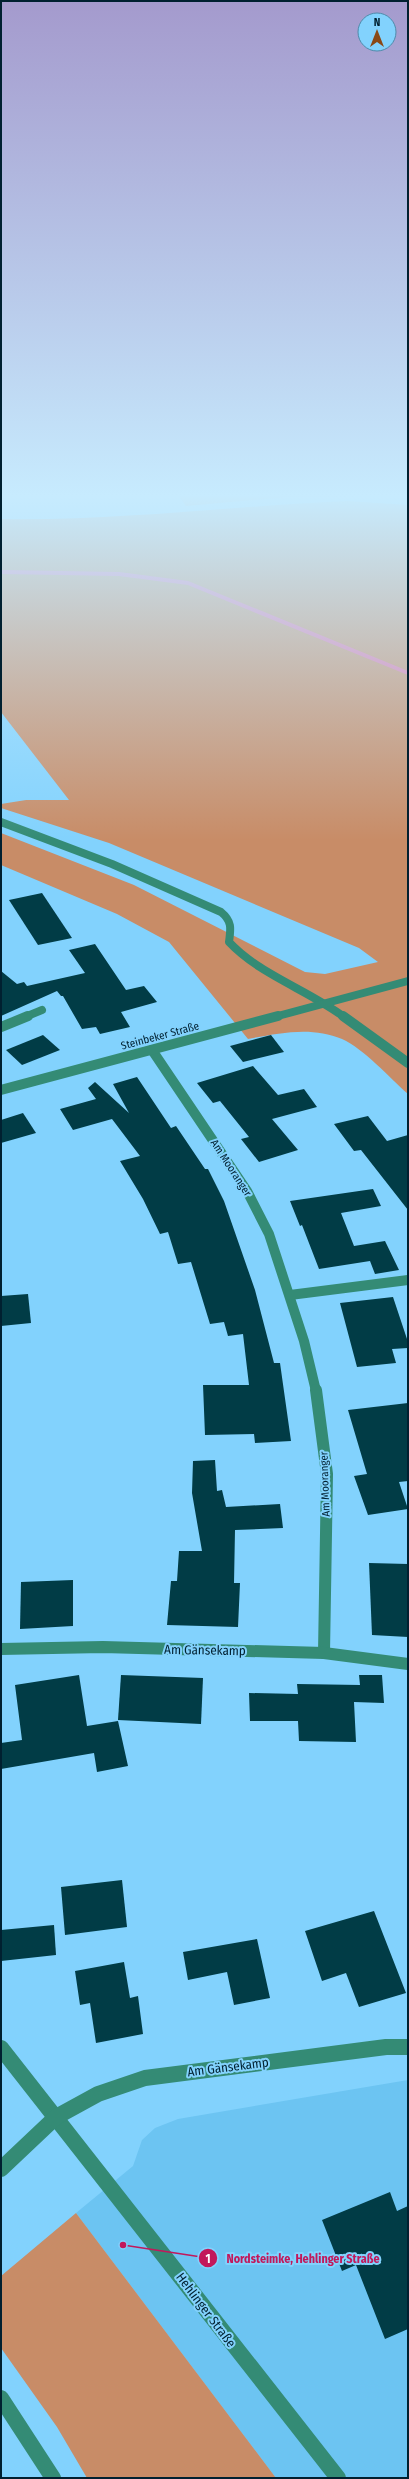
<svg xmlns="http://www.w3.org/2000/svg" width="409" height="2479" font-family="'Fira Sans Condensed',sans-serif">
	<rect width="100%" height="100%" fill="#82d2fd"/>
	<polygon fill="#6cc4f2" points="408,2080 408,2478 276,2478 76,2213 133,2166 142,2140 155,2128 178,2119"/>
	<g fill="#c88c67">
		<polygon points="177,493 368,493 366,496 288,497 186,506"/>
		<path d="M347,501l61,4v589c-19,-17 -44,-45 -66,-55 -30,-13 -63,-6 -94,0l-79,-97 -52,-28 -116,-49v-32l133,52 171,87 20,2 53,-12 -19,-14 -250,-105 -108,-35v-4l25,-4h43l-68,-88v-193c116,2 230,-13 346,-18z"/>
		<polygon points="76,2213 276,2478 87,2478 57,2427 1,2348 1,2276"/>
	</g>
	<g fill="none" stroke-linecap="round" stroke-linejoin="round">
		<polyline stroke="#de74a4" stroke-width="4" points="1,572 119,574 188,583 408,673"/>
	</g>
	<g fill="#013c46">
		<polygon points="42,893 72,938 38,945 9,900"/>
		<polygon points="95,944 126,990 144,986 157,1002 121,1012 130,1027 100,1034 96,1027 82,1029 63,996 61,996 57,991 1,1016 1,971 17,984 24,982 27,986 85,973 69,950"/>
		<polygon points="43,1035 60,1050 22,1065 6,1050"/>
		<polygon points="271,1035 284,1052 243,1062 230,1046"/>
		<polygon points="253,1066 278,1095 304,1089 317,1107 272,1119 298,1150 259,1162 241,1139 249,1137 220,1101 213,1103 197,1083"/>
		<polygon points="137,1077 171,1128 176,1126 205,1169 208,1169 224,1201 255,1290 274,1363 280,1363 291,1441 255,1443 254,1434 205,1435 203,1385 249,1385 243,1334 228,1336 224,1322 210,1324 191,1262 178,1264 168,1232 160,1234 143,1199 120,1161 140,1156 112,1119 73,1130 60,1109 96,1099 88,1088 95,1082 129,1113 113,1084"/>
		<polygon points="23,1113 36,1133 1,1143 1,1120"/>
		<polygon points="368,1116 387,1141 408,1135 408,1210 361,1150 354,1151 334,1124"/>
		<polygon points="373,1189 381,1206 341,1213 354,1246 385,1241 399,1270 375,1274 370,1261 319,1269 302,1225 300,1226 290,1201"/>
		<polygon points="28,1294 31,1323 1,1326 1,1296"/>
		<polygon points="393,1297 408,1342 408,1348 392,1349 396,1363 357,1367 340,1303"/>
		<polygon points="408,1403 408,1481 399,1482 408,1509 368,1515 354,1476 367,1474 348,1410"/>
		<polygon points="215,1460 217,1491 222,1490 226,1507 280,1504 283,1528 235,1530 234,1583 240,1583 238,1627 167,1625 171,1581 177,1581 179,1551 202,1551 192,1493 193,1461"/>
		<polygon points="369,1563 408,1564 408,1637 372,1635"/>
		<polygon points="73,1580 73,1626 20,1629 21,1582"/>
		<polygon points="79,1675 87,1726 118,1721 128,1766 97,1772 94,1753 1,1769 1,1743 22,1740 15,1685"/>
		<polygon points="121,1675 203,1678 201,1724 118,1720"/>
		<polygon points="359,1675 382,1675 384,1703 354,1702 356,1742 299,1741 298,1721 250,1721 249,1693 298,1694 297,1684 360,1685"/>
		<polygon points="122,1880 127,1927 65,1935 61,1887"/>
		<polygon points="374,1911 406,1993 359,2007 346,1973 322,1981 305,1931"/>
		<polygon points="54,1925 56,1955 1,1961 1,1930"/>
		<polygon points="257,1939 270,1998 234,2005 227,1972 188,1980 183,1952"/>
		<polygon points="124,1962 130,1998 138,1996 143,2034 96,2043 90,2003 80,2005 75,1971"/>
		<polygon points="390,2192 397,2211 408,2206 408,2329 385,2339 356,2265 342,2271 322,2220"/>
	</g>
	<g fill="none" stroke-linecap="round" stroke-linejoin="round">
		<g stroke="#348b75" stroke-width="8">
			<path d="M1,822l111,42 109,48c11,9 10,16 8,30 31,33 79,48 115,75"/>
			<polyline points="25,1017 42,1010"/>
			<polyline points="274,1017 408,981"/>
		</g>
		<g stroke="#348b75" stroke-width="10">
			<polyline points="343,1016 408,1063"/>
			<polyline points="1,1027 28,1016"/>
			<polyline points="152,1050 247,1191 269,1234 304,1341 316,1391"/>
			<polyline points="1,1090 278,1016"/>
			<polyline points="290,1295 408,1280"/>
		</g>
		<g stroke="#348b75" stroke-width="12">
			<polyline points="316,1390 327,1474 324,1653"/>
			<polyline points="1,1649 103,1647 324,1653 408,1664"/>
		</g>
		<g stroke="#348b75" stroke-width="16">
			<polyline points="1,2048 338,2478"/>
			<polyline points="1,2169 56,2117 98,2094 145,2078 386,2047 408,2047"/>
			<polyline points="1,2398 53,2478"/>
		</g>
	</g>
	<linearGradient id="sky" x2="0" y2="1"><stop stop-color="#a49acd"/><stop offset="0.59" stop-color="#c7ebfe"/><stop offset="1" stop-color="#c7ebfe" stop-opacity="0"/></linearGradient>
	<rect width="409" height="840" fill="url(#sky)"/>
	<g text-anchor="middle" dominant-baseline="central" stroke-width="4" stroke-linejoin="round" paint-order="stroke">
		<g font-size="11" fill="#002030" stroke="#82d2fd">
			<text transform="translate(160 1036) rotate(-15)">Steinbeker Straße</text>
			<text transform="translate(231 1168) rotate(57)">Am Mooranger</text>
			<text transform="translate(325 1484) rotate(-92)">Am Mooranger</text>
		</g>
		<g font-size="13" fill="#002030" stroke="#82d2fd">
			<text transform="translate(205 1650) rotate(1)">Am Gänsekamp</text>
			<text transform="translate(228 2067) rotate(-7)">Am Gänsekamp</text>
			<text transform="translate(206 2310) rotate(53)">Hehlinger Straße</text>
		</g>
	</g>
	<path fill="none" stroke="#c2185b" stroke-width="1.5" d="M123 2245L208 2258"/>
	<g fill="#c2185b" stroke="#82d2fd" stroke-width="1.5">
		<circle cx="123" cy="2245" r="4"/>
		<circle cx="208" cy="2258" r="10"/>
	</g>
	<g font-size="12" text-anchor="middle" font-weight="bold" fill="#fff">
		<text x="208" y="2263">1</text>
	</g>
	<g font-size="12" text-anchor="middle" font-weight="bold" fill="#c2185b" stroke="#82d2fd" stroke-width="4" stroke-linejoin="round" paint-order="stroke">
		<text x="303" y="2263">Nordsteimke, Hehlinger Straße</text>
	</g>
	<rect width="409" height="2479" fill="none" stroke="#002030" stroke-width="4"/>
	<g transform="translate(377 32)"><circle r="19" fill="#82d2fd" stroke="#4e8bab"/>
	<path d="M0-3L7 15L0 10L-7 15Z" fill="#8a4816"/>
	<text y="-6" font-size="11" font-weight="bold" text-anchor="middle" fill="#002030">N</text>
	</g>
</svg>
